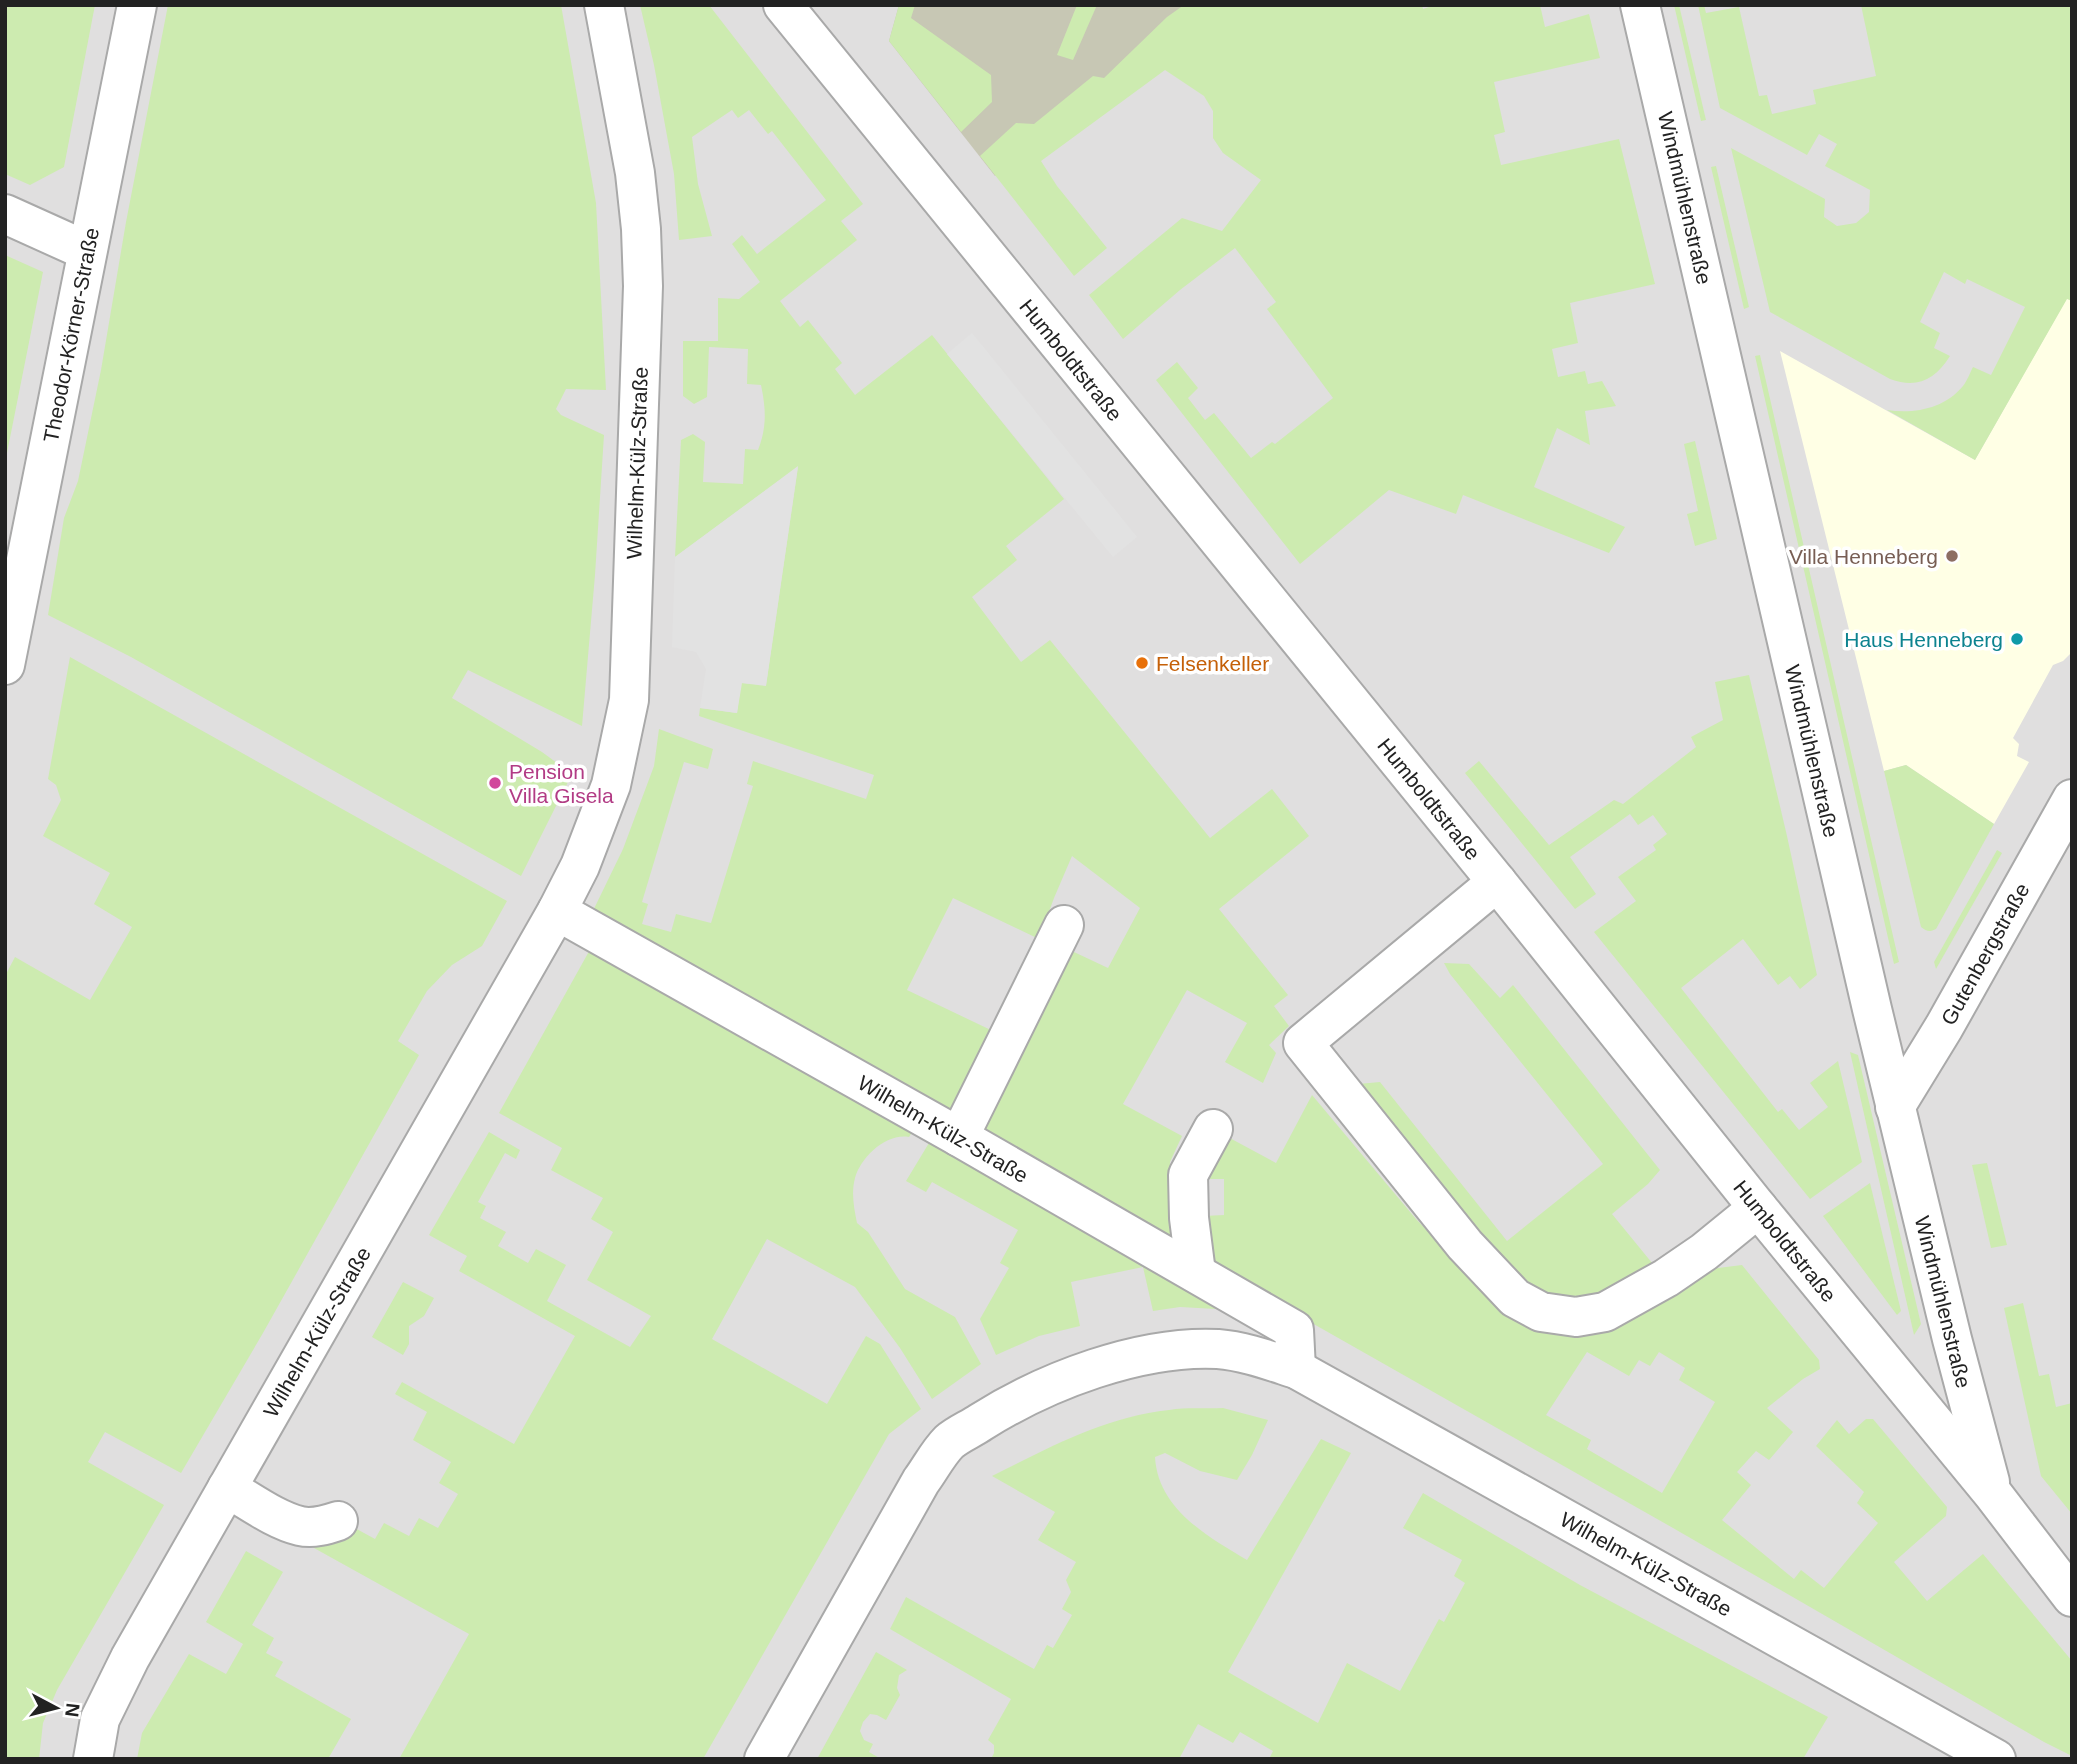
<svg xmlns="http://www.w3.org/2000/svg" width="2077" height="1764" font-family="Arial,sans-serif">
	<rect width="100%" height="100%" fill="#f2efe9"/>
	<rect fill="#e0dfdf" x="5" y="5" width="2067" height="1754"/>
	<polygon fill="#ffffe5" points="2067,298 2072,301 2072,652 2063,661 2053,665 2013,738 2019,744 2017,756 2029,762 1994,824 1906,765 1884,771 1780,351 1975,460"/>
	<polygon fill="#c7c7b4" points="899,5 1207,5 995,176 889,41"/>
	<g fill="#cdebb0" fill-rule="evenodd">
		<polygon points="5,5 95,5 64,167 30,185 5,174"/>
		<polygon points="168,5 561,5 596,203 606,390 566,389 556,409 561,415 604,435 595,575 582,726 468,670 452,698 542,752 572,774 521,876 131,657 48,615 64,518 78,481 101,370 126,222"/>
		<path d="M640,5h69l154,199 -22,17 16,19 -77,61 20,26 8,-7 34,43 -7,6 20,26 77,-60 132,164 -58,47 11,14 -45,37 49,65 29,-22 160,198 62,-49 37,47 -90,73 69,86 -14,11 15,20 -20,19 7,8 -13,30 -38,-21 22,-39 -60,-33 -64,114 59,32 -12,26 3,85 -194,-111 81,-177 14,-7 34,16 32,-60 -68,-52 -18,42 -15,41 -86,-41 -46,92 88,42 -35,74 -14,10 -357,-197 34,-70 31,-83 5,-37 54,20 -5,20 -24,-7 -42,140 6,2 -6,20 29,8 5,-18 35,9 42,-137 -6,-2 6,-23 113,38 8,-24 -175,-59 1,-8 37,5 4,-30 25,2 32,-218 -123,90 6,-117 12,-6 12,8 -2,40 40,2 2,-35 13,1c9,-23 8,-41 3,-65l-14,-1 1,-35 -39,-2 -2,50 -13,7 -11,-8v-55h35v-43l21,1 21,-17 -28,-38 10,-9 15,19 69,-54 -54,-69 -4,3 -19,-24 -11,8 -6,-8 -40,27 6,47 14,52 -33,4 -5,-66 -20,-109z"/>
		<polygon points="899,5 915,5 911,18 991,75 992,102 961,132 889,41"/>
		<polygon points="1077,5 1097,5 1073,60 1057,55"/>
		<polygon points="1184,5 1422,5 1423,9 1435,5 1472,5 1473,7 1481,5 1540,5 1545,27 1589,14 1600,58 1494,82 1505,132 1494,135 1501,165 1619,139 1655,284 1570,303 1578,343 1552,349 1558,377 1585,371 1588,384 1602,381 1616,406 1585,411 1590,445 1557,428 1534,487 1625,527 1609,553 1463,495 1456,514 1389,490 1300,564 1156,380 1177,362 1198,388 1188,398 1205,420 1214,413 1251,458 1272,442 1275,444 1333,398 1267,309 1276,302 1235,248 1180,290 1123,339 1089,295 1182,218 1222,231 1261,180 1223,153 1213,138 1213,111 1204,96 1165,70 1041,161 1057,186 1107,248 1074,276 980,156 1016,123 1034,124 1093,76 1104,78 1167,17"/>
		<polygon points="1674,5 1679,5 1706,120 1701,121"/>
		<path d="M1698,5h6l2,8 33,-6 20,89 8,-1 5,19 44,-10 -3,-14 63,-14 -15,-71h211v296l-5,-2 -92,161 -88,-50c27,4 57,-1 76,-24 4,-5 7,-13 10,-19l18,8 34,-68 -58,-28 -2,5 -21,-12 -24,50 20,11 -6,15 16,8c-15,24 -33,33 -60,23l-120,-67 -39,-164 94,51 -1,18 13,9 19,-3 13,-11 1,-22 -45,-24 12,-22 -18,-10 -12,21 -87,-47z"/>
		<polygon points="1716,166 1749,307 1744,309 1711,167"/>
		<polygon points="5,255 43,272 5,463"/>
		<polygon points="1760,355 1899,962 1894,964 1755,356"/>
		<polygon points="1695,441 1717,539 1695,546 1687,514 1698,511 1684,444"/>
		<polygon points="70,657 507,901 482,946 452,965 427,991 398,1041 419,1055 263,1333 181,1473 105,1432 88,1462 164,1505 57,1690 43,1723 39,1759 5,1759 5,976 15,957 90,1000 132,927 94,904 110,873 43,836 61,800 56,785 48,779"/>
		<polygon points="1749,675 1787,836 1817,975 1800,989 1790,976 1778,985 1743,939 1681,988 1778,1112 1782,1109 1799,1130 1828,1107 1810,1083 1838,1061 1862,1162 1810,1199 1594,932 1636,901 1618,877 1656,850 1653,845 1667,834 1653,815 1638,825 1630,814 1570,857 1596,894 1575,909 1465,773 1479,761 1549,845 1614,800 1623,804 1696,747 1691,737 1723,720 1715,682"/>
		<path d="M1906,765l88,59 -58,105c-6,3 -9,3 -15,-2l-37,-156z"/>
		<polygon points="1997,850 2002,853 1936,969 1934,962"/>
		<path d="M592,946l323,182 -6,9c-23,-4 -48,20 -54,41 -4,15 -1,30 2,45l11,9 37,57 50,28 26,47 -49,35 -32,-51 -45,-61 -88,-48 -55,100 115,65 39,-68 14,8 41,65 -32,25 -186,325h-304l70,-125 -164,-91h29l19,-16 22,12 9,-16 25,13 10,-18 19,10 20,-34 -19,-11 12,-21 -38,-22 14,-28 -32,-18 7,-12 112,62 61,-108 -116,-65 8,-15 -38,-21 60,-103 31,18 -4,9 -11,-6 -27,49 8,4 -6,12 26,14 -8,14 30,17 8,-14 30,16 -19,36 83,46 21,-31 -64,-36 26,-48 -22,-13 12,-21 -52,-28 11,-22 -63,-35z"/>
		<polygon points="1444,963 1469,964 1500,998 1513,985 1660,1170 1648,1184 1612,1214 1657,1269 1574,1307 1523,1296 1358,1084 1380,1082 1507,1241 1603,1164 1450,974"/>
		<polygon points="1850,1052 1858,1055 1921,1324 1914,1335"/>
		<path d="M1312,1095l104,124 79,82 42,30 22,3 40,-5 111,-60 32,-4 77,95 1,9 -17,10 -36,29 26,24 -24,28 -13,-9 -19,21 14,13 -29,35 72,59 7,-9 23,18 54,-65 -21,-20 7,-11 -48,-46 21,-26 12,14 17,-15h7l74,88 -1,9 -52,46 33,39 56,-47 89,107v95l-28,-14 -371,-214 -460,-261 -9,-51 20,-1v-36h-21l23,-43 50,27zM1587,1352l42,24 10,-16 11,6 9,-14 26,16 -6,12 36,22 -53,91 -75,-44 4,-9 -45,-25z"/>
		<polygon points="932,1138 1218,1301 1216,1309 1180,1307 1153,1311 1143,1267 1071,1282 1080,1326 1039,1336 996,1355 980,1319 1009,1268 1000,1263 1018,1230 932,1182 926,1192 906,1181"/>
		<polygon points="1987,1163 2007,1245 1991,1248 1972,1165"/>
		<polygon points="1870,1183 1901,1311 1897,1315 1823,1216"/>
		<polygon points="403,1282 434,1298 424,1316 409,1326 409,1344 403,1355 372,1337"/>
		<polygon points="2023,1303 2039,1376 2049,1374 2056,1407 2072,1403 2072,1514 2041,1476 2004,1308"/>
		<path d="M1223,1408l45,12 -16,35 -15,25 -37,-9 -35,-18 -10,4c3,52 52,79 92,103l74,-121 30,14 -123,219 90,51 29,-60 53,28 39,-72 5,3 21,-39 -11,-7 8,-16 -59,-32 20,-35 157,92 248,132 -25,42h-534l4,-8 -33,-19 -7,11 -35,-19 -19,35h-188l3,-6v-8l-6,-5 23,-41 -121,-70 16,-32 128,72 13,-24 6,3 19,-33 -10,-6 9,-17 -5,-12 10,-18 -38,-22 17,-28 -63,-36c56,-28 113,-59 177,-66 18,-3 36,-1 54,-2z"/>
		<polygon points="246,1551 283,1572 252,1625 274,1638 266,1653 283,1662 275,1676 351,1719 328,1759 137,1759 142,1733 189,1654 226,1674 243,1644 206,1622"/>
		<polygon points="876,1652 907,1670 899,1675 897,1688 900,1695 886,1720 877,1715 870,1714 863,1722 860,1731 864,1740 873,1744 869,1752 881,1759 817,1759"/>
	</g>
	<g fill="#e2e2e2">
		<polygon points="972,333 1137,537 1113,557 947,354"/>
		<polygon points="798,466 766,686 742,683 737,713 700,708 706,669 696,652 672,647 675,557"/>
	</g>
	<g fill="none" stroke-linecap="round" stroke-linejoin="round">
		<defs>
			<g id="minor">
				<polyline points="783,5 1497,882 1758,1208 1993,1494 2072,1597"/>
				<polyline points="1640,5 1872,1009 1952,1339 1990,1482"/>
				<polyline points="5,214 87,251"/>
				<polyline points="5,665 137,5"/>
				<polyline points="1497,882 1303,1043 1465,1245 1515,1298 1541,1312 1576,1317 1605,1312 1666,1278 1704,1252 1758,1208"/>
				<polyline points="557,911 959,1137 1294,1330 1296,1369"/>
				<polyline points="1895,1107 1944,1027 2072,799"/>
				<polyline points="959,1137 1064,925"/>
				<polyline points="1196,1273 1189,1218 1188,1175 1213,1129"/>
				<path d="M227,1488c23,13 48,32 73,38 13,3 26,-1 38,-5"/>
				<polyline points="93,1759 100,1719 130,1658 557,911 580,866 611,785 629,700 643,286 641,229 635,173 604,5"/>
				<path d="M764,1759l157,-278c9,-12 17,-28 28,-39 9,-8 22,-13 32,-20 65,-41 159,-77 237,-73 26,2 53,12 78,20l700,390"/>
			</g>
		</defs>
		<use href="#minor" stroke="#a9a9a9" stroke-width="42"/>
		<use href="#minor" stroke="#fff" stroke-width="38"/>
	</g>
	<circle fill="#8d6e63" stroke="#fff" stroke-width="2.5" cx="1952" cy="556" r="7"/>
	<circle fill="#0f9aa8" stroke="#fff" stroke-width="2.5" cx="2017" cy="639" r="7"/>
	<circle fill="#e8710a" stroke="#fff" stroke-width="2.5" cx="1142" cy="663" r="7"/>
	<circle fill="#d1479c" stroke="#fff" stroke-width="2.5" cx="495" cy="783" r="7"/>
	<g text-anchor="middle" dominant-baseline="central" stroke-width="7" stroke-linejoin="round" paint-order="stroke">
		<g font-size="21" fill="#222" stroke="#fff">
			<text transform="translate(1685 198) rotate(77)">Windmühlenstraße</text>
			<text transform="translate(71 335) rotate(-79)">Theodor-Körner-Straße</text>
			<text transform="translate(1071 360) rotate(51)">Humboldtstraße</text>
			<text transform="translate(637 463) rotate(-88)">Wilhelm-Külz-Straße</text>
			<text transform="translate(1812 751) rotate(77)">Windmühlenstraße</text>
			<text transform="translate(1429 799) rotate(51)">Humboldtstraße</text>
			<text transform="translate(1985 954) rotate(-61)">Gutenbergstraße</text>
			<text transform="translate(943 1129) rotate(30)">Wilhelm-Külz-Straße</text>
			<text transform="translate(1785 1241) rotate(51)">Humboldtstraße</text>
			<text transform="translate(1943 1302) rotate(76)">Windmühlenstraße</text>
			<text transform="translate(317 1332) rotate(-60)">Wilhelm-Külz-Straße</text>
			<text transform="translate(1646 1564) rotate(29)">Wilhelm-Külz-Straße</text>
		</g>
		<g font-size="21" fill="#785e54" stroke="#fff" text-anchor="end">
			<text x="1938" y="556">Villa Henneberg</text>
		</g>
		<g font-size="21" fill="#0d838f" stroke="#fff" text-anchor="end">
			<text x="2003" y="639">Haus Henneberg</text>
		</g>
		<g font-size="21" fill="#c56008" stroke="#fff" text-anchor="start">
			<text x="1156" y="663">Felsenkeller</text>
		</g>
		<g font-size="21" fill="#b23c85" stroke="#fff" text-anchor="start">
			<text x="509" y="771">Pension<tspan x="509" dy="24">Villa Gisela</tspan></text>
		</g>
	</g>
	<rect width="2077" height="1764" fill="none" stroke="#222222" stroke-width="14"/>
	<g transform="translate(56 1708) rotate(97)" stroke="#ffffff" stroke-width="5" paint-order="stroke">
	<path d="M0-5L12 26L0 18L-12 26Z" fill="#222222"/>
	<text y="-10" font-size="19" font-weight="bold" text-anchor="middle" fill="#222222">N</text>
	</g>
</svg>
